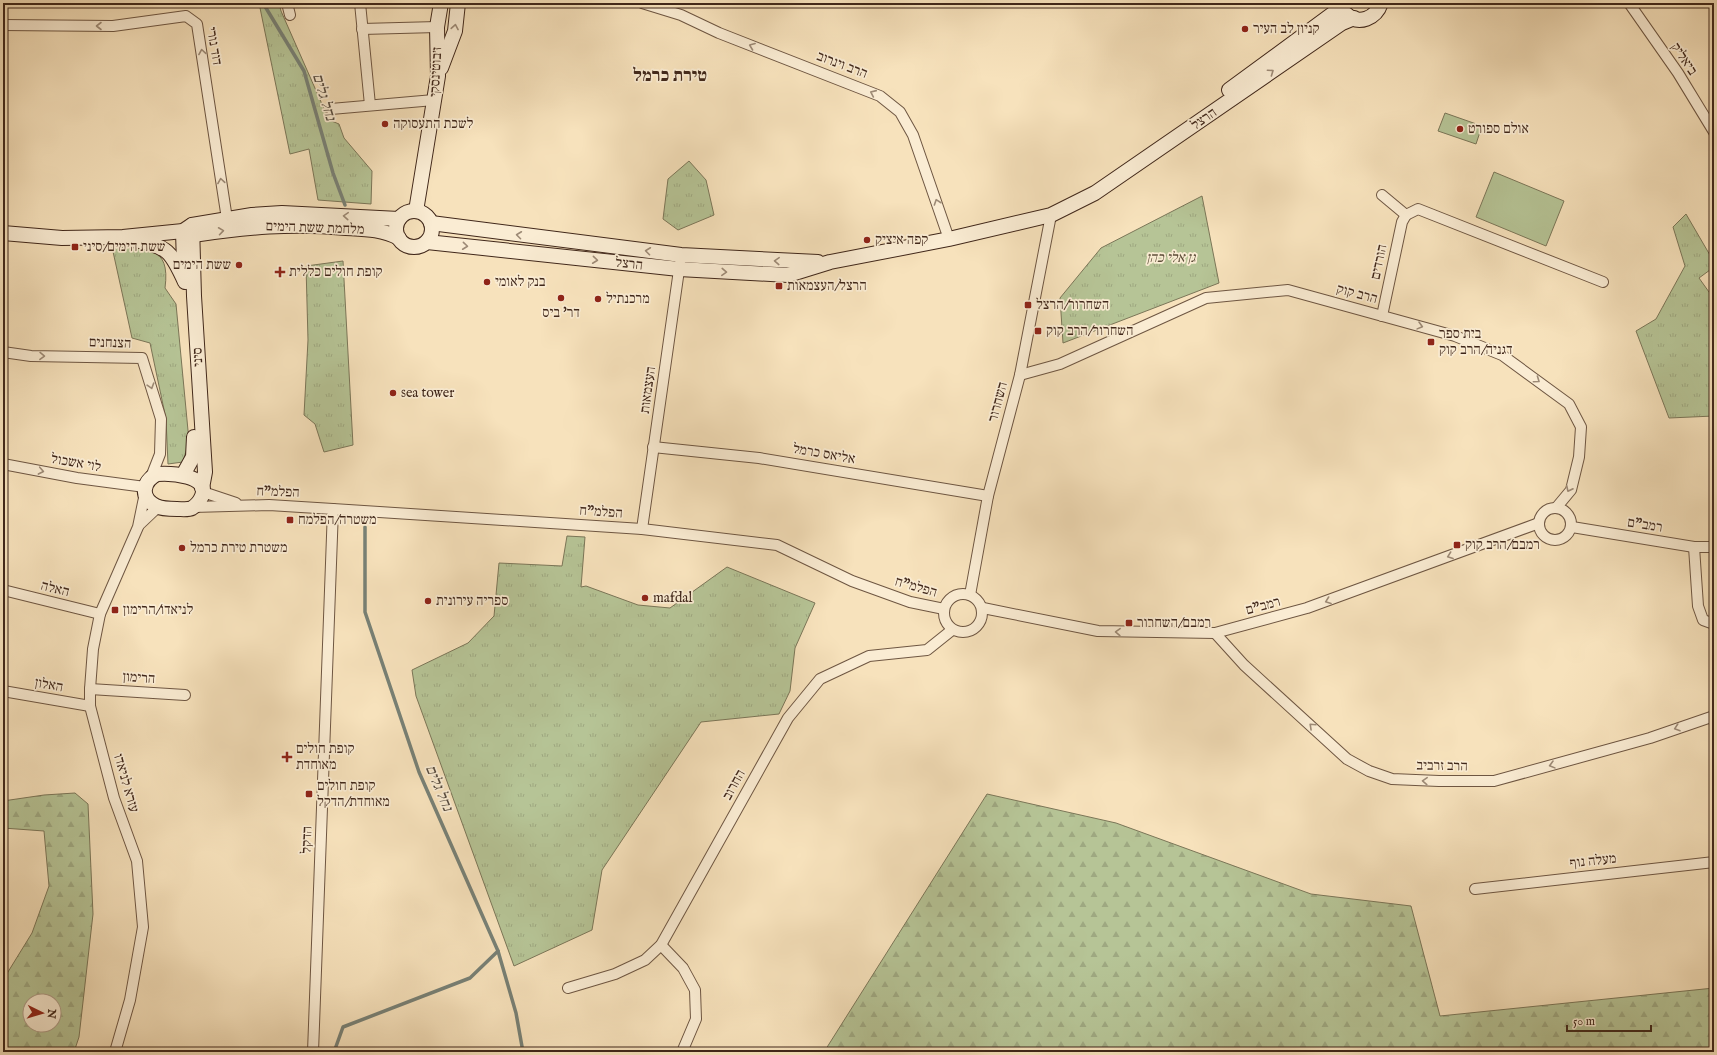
<svg xmlns="http://www.w3.org/2000/svg" width="1717" height="1055" font-family="'IM FELL English','Frank Ruhl Libre',serif">
	<defs>
		<pattern id="forest-firs" width="22" height="20" patternUnits="userSpaceOnUse"><rect width="22" height="20" fill="#b6c496"/><path d="M5 1l3.5 6h-7zM16 11l3.5 6h-7z" fill="#9ea881"/></pattern>
		<pattern id="park-tufts" width="24" height="20" patternUnits="userSpaceOnUse"><rect width="24" height="20" fill="#b6c496"/><path d="M3 7l-1-3M5 7V3M7 7l1-3M15 17l-1-3M17 17v-4M19 17l1-3" fill="none" stroke="#9ea881"/></pattern>
	</defs>
	<rect width="100%" height="100%" fill="#f7e2bc"/>
	<filter id="stains"><feTurbulence type="fractalNoise" baseFrequency=".005" numOctaves="4"/><feColorMatrix values="0 0 0 0 .2 0 0 0 0 .09 0 0 0 0 .02 0 0 0 .5 -.17"/></filter>
	<radialGradient id="worn" r=".72"><stop offset=".6" stop-color="#630" stop-opacity="0"/><stop offset="1" stop-color="#630" stop-opacity=".3"/></radialGradient>
	<g fill="#b6c496" stroke="#7b7658">
		<polygon points="1445,113 1482,126 1476,144 1438,131"/>
		<polygon points="1494,172 1564,201 1546,246 1476,217"/>
	</g>
	<g fill="url(#forest-firs)" stroke="#7b7658" fill-rule="evenodd">
		<path d="M75,793l13,11 5,110 -14,123 -5,15h-71v-72l29,-47 17,-47 -5,-55 -41,-3v-27l41,-6zM30,1001h24v24h-24z"/>
		<polygon points="987,794 1116,823 1311,894 1411,906 1440,1016 1714,988 1714,1052 824,1052"/>
	</g>
	<g fill="url(#park-tufts)" stroke="#7b7658">
		<polygon points="259,3 279,3 281,11 329,120 339,124 344,138 372,171 371,204 318,200 309,149 290,154"/>
		<polygon points="689,161 706,180 714,215 678,230 663,219 668,179"/>
		<polygon points="1202,196 1219,283 1063,343 1060,298 1101,248"/>
		<polygon points="1686,214 1714,262 1714,267 1699,278 1714,299 1714,416 1669,418 1636,331 1656,319 1685,266 1673,227"/>
		<path d="M112,247c33,2 59,-3 53,41l11,16 13,137 -6,21 -15,2 -2,-45 -16,-76 -18,-5z"/>
		<polygon points="343,261 353,445 324,452 315,424 304,415 308,340 306,266"/>
		<polygon points="567,536 585,537 581,587 586,586 638,605 670,608 727,567 815,603 795,648 790,691 779,714 701,722 602,870 592,930 514,966 416,696 412,670 468,643 494,616 499,563 562,566"/>
	</g>
	<g fill="none" stroke-linecap="round" stroke-linejoin="round">
		<g stroke="#788176" stroke-width="3.5">
			<polyline points="263,3 304,71 333,173 345,205"/>
			<polyline points="365,527 365,612 419,772 498,951 516,1013 523,1052"/>
			<polyline points="334,1052 343,1027 470,978 498,951"/>
		</g>
		<defs>
			<g id="street">
				<polyline points="287,3 290,15"/>
				<polyline points="360,3 370,105"/>
				<polyline points="642,3 681,15 719,33 880,96 900,112 913,135 949,239"/>
				<polyline points="1629,3 1678,73 1714,132"/>
				<polyline points="3,25 113,26 186,16 197,24 227,219"/>
				<polyline points="362,29 437,27"/>
				<polyline points="331,109 434,100"/>
				<polyline points="1382,195 1406,215 1418,209 1603,282"/>
				<polyline points="1382,316 1402,222 1406,215"/>
				<polyline points="3,352 31,356 142,358 161,419 160,454 151,477"/>
				<polyline points="1020,375 1060,364 1206,298 1288,290 1455,336 1502,355 1569,404 1581,427 1579,457 1571,490 1556,508"/>
				<polyline points="653,447 759,458 988,496"/>
				<polyline points="3,464 77,478 145,487"/>
				<polyline points="203,492 236,503"/>
				<polyline points="193,507 269,505 333,509 642,529 777,545 852,581 910,602 944,609"/>
				<circle cx="1555" cy="524" r="16"/>
				<polyline points="139,525 158,507"/>
				<polyline points="1572,527 1694,547 1714,547"/>
				<polyline points="642,529 680,263"/>
				<polyline points="1694,547 1698,606 1703,620 1714,624"/>
				<polyline points="3,590 100,614"/>
				<circle cx="963" cy="613" r="19"/>
				<polyline points="970,595 988,496 1020,375 1051,215"/>
				<polyline points="983,608 1098,631 1215,633 1307,608 1539,523"/>
				<polyline points="1215,633 1244,665 1347,759 1369,771 1392,779 1439,781 1494,781 1650,738 1714,716"/>
				<polyline points="90,689 185,695"/>
				<polyline points="3,691 90,706"/>
				<polyline points="1475,889 1714,862"/>
				<polyline points="661,945 683,968 695,990 696,1019 682,1052"/>
				<polyline points="568,988 615,974 645,960 661,945 788,718 820,679 869,656 927,650 952,630"/>
				<polyline points="115,1052 130,1000 143,927 137,861 114,798 90,706 90,689 93,649 100,614 138,527 145,493"/>
				<polyline points="313,1052 333,509"/>
			</g>
			<g id="secondary">
				<path d="M1346,14c13,12 30,4 35,-11"/>
				<polyline points="441,68 455,31 458,3"/>
				<polyline points="1229,90 1342,7"/>
				<polyline points="416,211 438,76 437,27 441,3"/>
				<circle cx="414" cy="229" r="18"/>
				<polyline points="431,223 681,255 818,262"/>
				<polyline points="192,225 194,296 205,472 202,488"/>
				<polyline points="183,231 184,264"/>
				<path d="M185,231l8,4c54,-8 98,-12 153,-7 19,1 36,1 53,10"/>
				<polyline points="3,233 62,238 123,237 183,231 192,225 252,215 282,213 399,219"/>
				<path d="M135,240c33,7 36,11 50,42"/>
				<polyline points="427,242 679,269 788,275 830,262 949,239 1051,215 1095,193 1342,23 1354,18"/>
				<path d="M157,474c13,-1 53,1 45,22 -2,5 -5,9 -10,12 -4,2 -10,1 -15,1 -7,0 -15,0 -21,-3 -17,-8 -13,-25 1,-32z"/>
				<polyline points="183,475 193,457 194,437"/>
			</g>
		</defs>
		<use href="#street" stroke="#6e5642" stroke-width="12"/>
		<use href="#secondary" stroke="#40271a" stroke-width="16"/>
		<use href="#street" stroke="#faecd3" stroke-width="10"/>
		<use href="#secondary" stroke="#faecd3" stroke-width="14"/>
	</g>
	<defs><path id="oneway-chevron" d="M-2-3.5L2.5 0L-2 3.5" fill="none" stroke-width="1.6" stroke-linecap="round" stroke-linejoin="round"/></defs>
	<g stroke="#9d8a76">
		<use href="#oneway-chevron" transform="translate(99 26) rotate(-180)"/>
		<use href="#oneway-chevron" transform="translate(455 27) rotate(-80)"/>
		<use href="#oneway-chevron" transform="translate(752 46) rotate(-159)"/>
		<use href="#oneway-chevron" transform="translate(202 52) rotate(-99)"/>
		<use href="#oneway-chevron" transform="translate(1271 72) rotate(-35)"/>
		<use href="#oneway-chevron" transform="translate(873 93) rotate(-156)"/>
		<use href="#oneway-chevron" transform="translate(221 181) rotate(-99)"/>
		<use href="#oneway-chevron" transform="translate(937 202) rotate(-109)"/>
		<use href="#oneway-chevron" transform="translate(346 216) rotate(-176)"/>
		<use href="#oneway-chevron" transform="translate(221 231) rotate(-8)"/>
		<use href="#oneway-chevron" transform="translate(519 235) rotate(-173)"/>
		<use href="#oneway-chevron" transform="translate(465 246) rotate(6)"/>
		<use href="#oneway-chevron" transform="translate(648 251) rotate(-173)"/>
		<use href="#oneway-chevron" transform="translate(595 260) rotate(6)"/>
		<use href="#oneway-chevron" transform="translate(777 261) rotate(-177)"/>
		<use href="#oneway-chevron" transform="translate(724 272) rotate(3)"/>
		<use href="#oneway-chevron" transform="translate(1420 326) rotate(15)"/>
		<use href="#oneway-chevron" transform="translate(42 356) rotate(1)"/>
		<use href="#oneway-chevron" transform="translate(1537 380) rotate(35)"/>
		<use href="#oneway-chevron" transform="translate(151 386) rotate(73)"/>
		<use href="#oneway-chevron" transform="translate(41 471) rotate(11)"/>
		<use href="#oneway-chevron" transform="translate(1569 489) rotate(116)"/>
		<use href="#oneway-chevron" transform="translate(1450 556) rotate(160)"/>
		<use href="#oneway-chevron" transform="translate(1328 601) rotate(160)"/>
		<use href="#oneway-chevron" transform="translate(1118 632) rotate(-178)"/>
		<use href="#oneway-chevron" transform="translate(1312 726) rotate(-137)"/>
		<use href="#oneway-chevron" transform="translate(1677 728) rotate(161)"/>
		<use href="#oneway-chevron" transform="translate(1552 765) rotate(165)"/>
		<use href="#oneway-chevron" transform="translate(1425 781) rotate(-177)"/>
	</g>
	<g fill="#8f2418" stroke="#faecd3" stroke-width="1.5">
		<circle cx="1245" cy="29" r="4"/>
		<circle cx="385" cy="124" r="4"/>
		<circle cx="1460" cy="129" r="4"/>
		<circle cx="867" cy="240" r="4"/>
		<rect x="71" y="243" width="8" height="8" rx="2"/>
		<circle cx="239" cy="265" r="4"/>
		<path d="M278 266h4v4h4v4h-4v4h-4v-4h-4v-4h4z"/>
		<circle cx="487" cy="282" r="4"/>
		<rect x="775" y="282" width="8" height="8" rx="2"/>
		<circle cx="561" cy="298" r="4"/>
		<circle cx="598" cy="299" r="4"/>
		<rect x="1024" y="301" width="8" height="8" rx="2"/>
		<rect x="1034" y="327" width="8" height="8" rx="2"/>
		<rect x="1427" y="338" width="8" height="8" rx="2"/>
		<circle cx="393" cy="393" r="4"/>
		<rect x="286" y="516" width="8" height="8" rx="2"/>
		<rect x="1453" y="541" width="8" height="8" rx="2"/>
		<circle cx="182" cy="548" r="4"/>
		<circle cx="645" cy="598" r="4"/>
		<circle cx="428" cy="601" r="4"/>
		<rect x="111" y="606" width="8" height="8" rx="2"/>
		<rect x="1125" y="619" width="8" height="8" rx="2"/>
		<path d="M285 751h4v4h4v4h-4v4h-4v-4h-4v-4h4z"/>
		<rect x="305" y="790" width="8" height="8" rx="2"/>
	</g>
	<g text-anchor="middle" dominant-baseline="central" stroke-width="3.5" stroke-linejoin="round" paint-order="stroke">
		<g font-size="14" fill="#40271a" stroke="#faecd3" text-anchor="start">
			<text x="1253" y="29">קניון לב העיר</text>
			<text x="393" y="124">לשכת התעסוקה</text>
			<text x="1468" y="129">אולם ספורט</text>
			<text x="875" y="240">קפה איציק</text>
			<text x="83" y="247">ששת הימים/סיני</text>
			<text x="231" y="265" text-anchor="end">ששת הימים</text>
			<text x="289" y="272">קופת חולים כללית</text>
			<text x="495" y="282">בנק לאומי</text>
			<text x="787" y="286">הרצל/העצמאות</text>
			<text x="606" y="299">מרכנתיל</text>
			<text x="1036" y="305">השחרור/הרצל</text>
			<text x="561" y="313" text-anchor="middle">דר' ביס</text>
			<text x="1046" y="331">השחרור/הרב קוק</text>
			<text x="1439" y="334">בית ספר<tspan x="1439" dy="16">דגניה/הרב קוק</tspan></text>
			<text x="401" y="393">sea tower</text>
			<text x="298" y="520">משטרה/הפלמח</text>
			<text x="1465" y="545">רמבם/הרב קוק</text>
			<text x="190" y="548">משטרת טירת כרמל</text>
			<text x="653" y="598">mafdal</text>
			<text x="436" y="601">ספריה עירונית</text>
			<text x="123" y="610">לניאדו/הרימון</text>
			<text x="1137" y="623">רמבם/השחרור</text>
			<text x="296" y="749">קופת חולים<tspan x="296" dy="16">מאוחדת</tspan></text>
			<text x="317" y="786">קופת חולים<tspan x="317" dy="16">מאוחדת/הדקל</tspan></text>
		</g>
		<g font-size="14" fill="#40271a" stroke="#faecd3">
			<text transform="translate(214 46) rotate(80)">דוד נורי</text>
			<text transform="translate(1684 59) rotate(56)">ביאליק</text>
			<text transform="translate(842 65) rotate(21)">הרב וינרוב</text>
			<text transform="translate(436 72) rotate(-87)">ז׳בוטינסקי</text>
			<text transform="translate(1204 119) rotate(-35)">הרצל</text>
			<text transform="translate(315 228) rotate(2)">מלחמת ששת הימים</text>
			<text transform="translate(1379 262) rotate(-78)">הורדים</text>
			<text transform="translate(629 264) rotate(6)">הרצל</text>
			<text transform="translate(1357 294) rotate(15)">הרב קוק</text>
			<text transform="translate(110 343) rotate(2)">הצנחנים</text>
			<text transform="translate(198 357) rotate(-93)">סיני</text>
			<text transform="translate(648 390) rotate(-82)">העצמאות</text>
			<text transform="translate(998 402) rotate(-75)">השחרור</text>
			<text transform="translate(824 454) rotate(10)">אליאס כרמל</text>
			<text transform="translate(76 463) rotate(10)">לוי אשכול</text>
			<text transform="translate(278 492) rotate(2)">הפלמ"ח</text>
			<text transform="translate(601 512) rotate(4)">הפלמ"ח</text>
			<text transform="translate(1645 525) rotate(9)">רמב"ם</text>
			<text transform="translate(916 587) rotate(16)">הפלמ"ח</text>
			<text transform="translate(55 589) rotate(14)">האלה</text>
			<text transform="translate(1263 606) rotate(-15)">רמב"ם</text>
			<text transform="translate(139 678) rotate(4)">הרימון</text>
			<text transform="translate(49 685) rotate(10)">האלון</text>
			<text transform="translate(1442 766) rotate(1)">הרב זרביב</text>
			<text transform="translate(126 783) rotate(74)">עזרא לניאדו</text>
			<text transform="translate(734 785) rotate(-61)">החרוב</text>
			<text transform="translate(307 840) rotate(-88)">הדקל</text>
			<text transform="translate(1593 861) rotate(-6)">מעלה נוף</text>
		</g>
		<g font-size="14" font-style="italic" fill="#5e4e39" stroke="#faecd3">
			<text x="1171" y="258">גן אלי כהן</text>
		</g>
		<g font-size="15" font-style="italic" fill="#574c40" stroke="#faecd3">
			<text transform="translate(324 97) rotate(73)">נחל גלים</text>
			<text transform="translate(439 788) rotate(67)">נחל גלים</text>
		</g>
		<g font-size="18" font-weight="bold" fill="#40271a" stroke="#faecd3">
			<text x="670" y="76">טירת כרמל</text>
		</g>
	</g>
	<rect width="1717" height="1055" fill="none" stroke="#f7e2bc" stroke-width="16"/>
	<rect x="4" y="4" width="1709" height="1047" fill="none" stroke="#40271a" stroke-width="2"/>
	<rect x="8" y="8" width="1701" height="1039" fill="none" stroke="#40271a"/>
	<g transform="translate(42 1013) rotate(95)"><circle r="19" fill="#faecd3" stroke="#b09d89"/>
	<path d="M0-3L7 15L0 10L-7 15Z" fill="#8f2418"/>
	<text y="-6" font-size="11" font-weight="bold" text-anchor="middle" fill="#40271a">N</text>
	</g>
	<path d="M1567 1025v6h84v-6" fill="none" stroke="#40271a" stroke-width="2"/>
	<text x="1573" y="1025" font-size="12" fill="#40271a" stroke="#faecd3" stroke-width="3" paint-order="stroke">50 m</text>
	<rect width="100%" height="100%" filter="url(#stains)"/>
	<rect width="100%" height="100%" fill="url(#worn)"/>
</svg>
